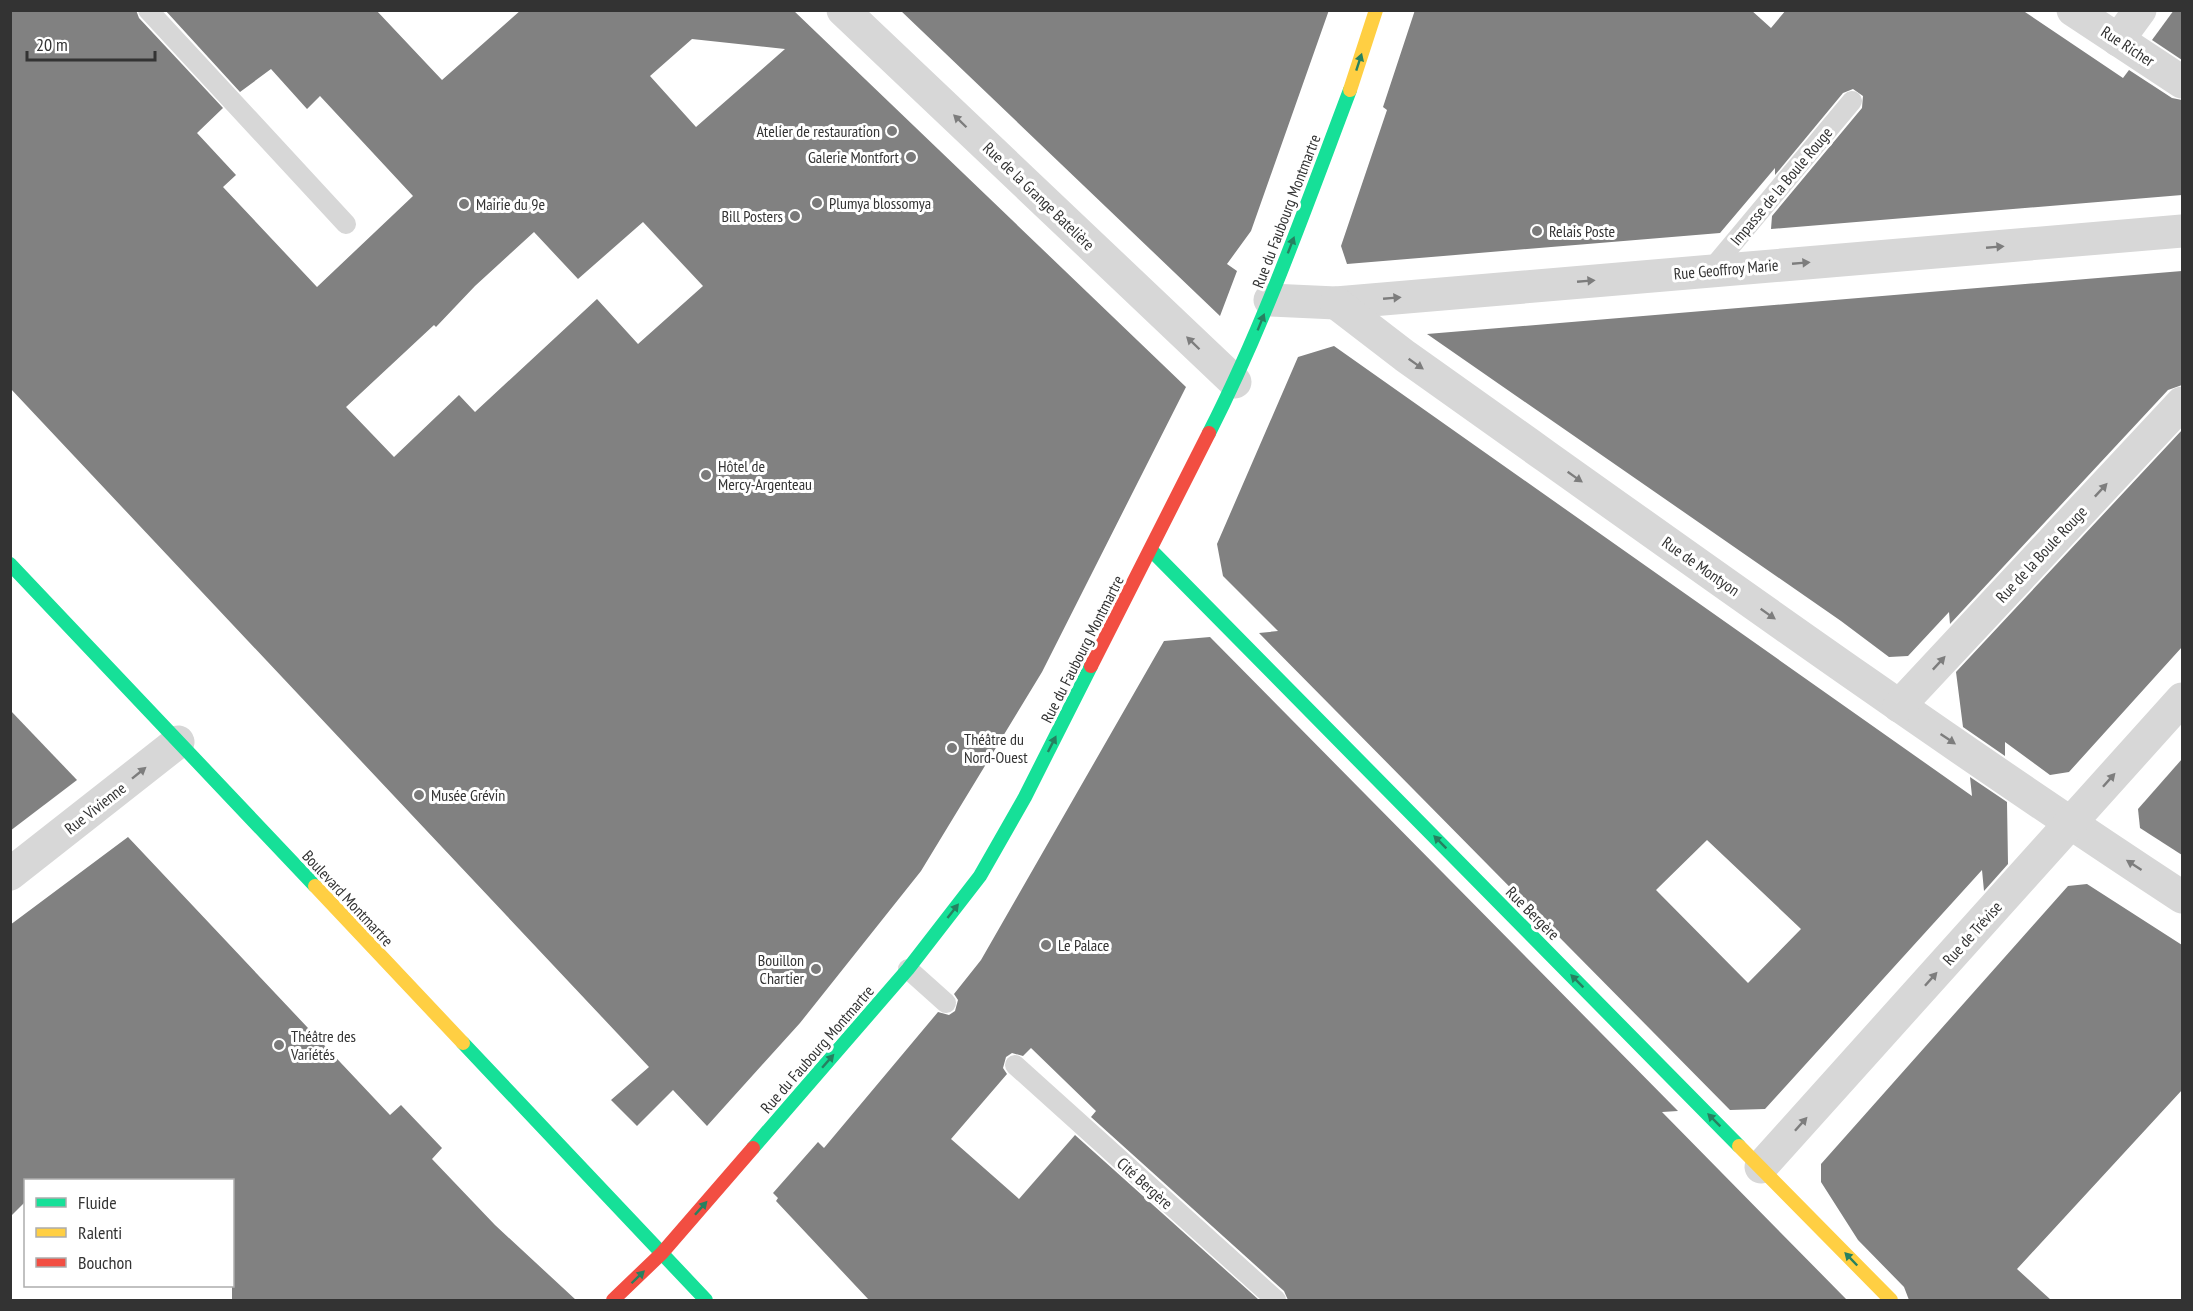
<svg xmlns="http://www.w3.org/2000/svg" width="2193" height="1311" font-family="'PT Sans Narrow',sans-serif">
	<rect width="100%" height="100%" fill="#fff"/>
	<g fill="#818181" fill-rule="evenodd">
		<path d="M10,10h126l3,8 84,90 -26,25 39,42 -13,12 94,100 96,-91 -93,-100 -13,13 -36,-40 -31,23 -75,-82h211l66,70 79,-70h272l393,377 -144,285 -121,199 -121,152 -93,103 -34,-36 -36,36 -26,-26 38,-33 -639,-679zM692,39l93,10 -89,78 -46,-51zM643,222l60,64 -65,58 -41,-45 -122,113 -16,-17 -65,62 -48,-50 88,-82 2,2 39,-41 59,-54 44,47z"/>
		<polygon points="900,10 1329,10 1251,231 1227,264 1237,271 1220,316"/>
		<polygon points="1415,10 1751,10 1771,28 1786,10 2022,10 2123,78 2129,70 2172,98 2182,100 2182,195 1771,229 1772,216 1862,108 1863,96 1853,89 1843,93 1775,175 1775,168 1720,233 1347,264 1341,246 1387,110 1383,107"/>
		<polygon points="2174,10 2182,10 2182,60 2152,40"/>
		<polygon points="2182,271 2182,385 2168,390 1950,624 1949,612 1908,656 1889,657 1841,621 1427,334"/>
		<path d="M1334,346l638,450 -2,-19 37,25 1,62 -24,27 -2,-21 -217,239 -35,1 -471,-477 19,-2 -55,-55 -6,-32 81,-187zM1707,840l94,89 -53,54 -92,-93z"/>
		<polygon points="2182,430 2182,647 2069,772 2050,775 2005,742 2005,756 1963,727 1956,672"/>
		<polygon points="1210,637 1678,1111 1662,1112 1847,1300 1288,1300 1284,1291 1091,1117 1096,1111 1031,1048 1023,1056 1012,1053 1006,1057 1003,1068 1007,1074 951,1139 1019,1199 1075,1135 1259,1300 869,1300 776,1201 778,1198 773,1193 818,1142 824,1148 938,1012 949,1015 955,1011 958,1000 954,994 981,960 1164,641"/>
		<polygon points="10,710 77,780 10,831"/>
		<polygon points="2182,759 2182,855 2140,828 2138,809"/>
		<polygon points="128,837 390,1115 401,1105 442,1148 432,1159 495,1225 576,1300 232,1300 232,1180 26,1180 26,1201 10,1217 10,925"/>
		<polygon points="2087,884 2182,945 2182,1090 2017,1269 2051,1300 1909,1300 1904,1287 1858,1240 1821,1182 1821,1164 2068,886"/>
	</g>
	<g fill="none" stroke-linecap="round" stroke-linejoin="round">
		<g stroke="#d7d7d7" stroke-width="20">
			<polyline points="148,10 346,224"/>
			<polyline points="1710,271 1852,101"/>
			<polyline points="908,969 946,1003"/>
			<polyline points="1015,1065 1276,1300"/>
		</g>
		<g stroke="#d7d7d7" stroke-width="33">
			<polyline points="843,10 1235,382"/>
			<polyline points="2073,10 2182,82"/>
			<polyline points="2118,40 2140,10"/>
			<polyline points="1270,300 1336,303 2182,231"/>
			<path d="M1336,303l69,53c258,183 513,368 777,541"/>
			<polyline points="1899,706 2182,403"/>
			<polyline points="10,874 178,742"/>
			<polyline points="1761,1167 2182,699"/>
		</g>
		<g stroke="#16e098" stroke-width="14">
			<path d="M1209,433c56,-110 97,-227 141,-343"/>
			<polyline points="1151,550 1739,1146"/>
			<polyline points="10,564 315,886"/>
			<polyline points="463,1043 706,1300"/>
			<polyline points="753,1148 908,969 980,876 1025,797 1091,666"/>
		</g>
		<g stroke="#ffcf43" stroke-width="14">
			<polyline points="1350,90 1376,10"/>
			<polyline points="315,886 463,1043"/>
			<polyline points="1739,1146 1891,1300"/>
		</g>
		<g stroke="#f24e42" stroke-width="14">
			<polyline points="1091,666 1209,433"/>
			<polyline points="613,1300 662,1253 753,1148"/>
		</g>
	</g>
	<defs><path id="oneway-solid" d="M-6-.8H1V-3.2L6.5 0L1 3.2V.8H-6Z" transform="scale(1.5)"/></defs>
	<g fill="#268160">
		<use href="#oneway-solid" transform="translate(1359 62) rotate(-72)"/>
		<use href="#oneway-solid" transform="translate(1291 245) rotate(-69)"/>
		<use href="#oneway-solid" transform="translate(1261 322) rotate(-68)"/>
		<use href="#oneway-solid" transform="translate(1052 744) rotate(-63)"/>
		<use href="#oneway-solid" transform="translate(1440 842) rotate(-135)"/>
		<use href="#oneway-solid" transform="translate(953 911) rotate(-52)"/>
		<use href="#oneway-solid" transform="translate(1577 981) rotate(-135)"/>
		<use href="#oneway-solid" transform="translate(828 1061) rotate(-49)"/>
		<use href="#oneway-solid" transform="translate(1714 1120) rotate(-135)"/>
		<use href="#oneway-solid" transform="translate(701 1208) rotate(-48)"/>
		<use href="#oneway-solid" transform="translate(1851 1259) rotate(-134)"/>
		<use href="#oneway-solid" transform="translate(638 1277) rotate(-44)"/>
	</g>
	<g fill="#7d7d7d">
		<use href="#oneway-solid" transform="translate(960 121) rotate(-136)"/>
		<use href="#oneway-solid" transform="translate(1995 247) rotate(-5)"/>
		<use href="#oneway-solid" transform="translate(1801 263) rotate(-5)"/>
		<use href="#oneway-solid" transform="translate(1586 281) rotate(-5)"/>
		<use href="#oneway-solid" transform="translate(1392 298) rotate(-5)"/>
		<use href="#oneway-solid" transform="translate(1193 343) rotate(-136)"/>
		<use href="#oneway-solid" transform="translate(1416 364) rotate(35)"/>
		<use href="#oneway-solid" transform="translate(1575 477) rotate(35)"/>
		<use href="#oneway-solid" transform="translate(2101 490) rotate(-47)"/>
		<use href="#oneway-solid" transform="translate(1768 614) rotate(35)"/>
		<use href="#oneway-solid" transform="translate(1939 663) rotate(-47)"/>
		<use href="#oneway-solid" transform="translate(1948 739) rotate(34)"/>
		<use href="#oneway-solid" transform="translate(139 773) rotate(-39)"/>
		<use href="#oneway-solid" transform="translate(2109 780) rotate(-48)"/>
		<use href="#oneway-solid" transform="translate(2134 865) rotate(-147)"/>
		<use href="#oneway-solid" transform="translate(1931 979) rotate(-48)"/>
		<use href="#oneway-solid" transform="translate(1801 1124) rotate(-48)"/>
	</g>
	<g fill="#7a7a7a" stroke="#fff" stroke-width="2">
		<circle cx="892" cy="131" r="6"/>
		<circle cx="911" cy="157" r="6"/>
		<circle cx="817" cy="203" r="6"/>
		<circle cx="464" cy="204" r="6"/>
		<circle cx="795" cy="216" r="6"/>
		<circle cx="1537" cy="231" r="6"/>
		<circle cx="706" cy="475" r="6"/>
		<circle cx="952" cy="748" r="6"/>
		<circle cx="419" cy="795" r="6"/>
		<circle cx="1046" cy="945" r="6"/>
		<circle cx="816" cy="969" r="6"/>
		<circle cx="279" cy="1045" r="6"/>
	</g>
	<g text-anchor="middle" dominant-baseline="central" stroke-width="6" stroke-linejoin="round" paint-order="stroke">
		<g font-size="16" fill="#333" stroke="#fff">
			<text transform="translate(2128 46) rotate(33)">Rue Richer</text>
			<text transform="translate(1781 186) rotate(-50)">Impasse de la Boule Rouge</text>
			<text transform="translate(1039 196) rotate(44)">Rue de la Grange Batelière</text>
			<text transform="translate(1286 211) rotate(-69)">Rue du Faubourg Montmartre</text>
			<text transform="translate(1726 269) rotate(-5)">Rue Geoffroy Marie</text>
			<text transform="translate(2041 554) rotate(-47)">Rue de la Boule Rouge</text>
			<text transform="translate(1701 566) rotate(35)">Rue de Montyon</text>
			<text transform="translate(1082 649) rotate(-63)">Rue du Faubourg Montmartre</text>
			<text transform="translate(95 808) rotate(-38)">Rue Vivienne</text>
			<text transform="translate(348 898) rotate(47)">Boulevard Montmartre</text>
			<text transform="translate(1533 913) rotate(45)">Rue Bergère</text>
			<text transform="translate(1972 933) rotate(-48)">Rue de Trévise</text>
			<text transform="translate(817 1049) rotate(-49)">Rue du Faubourg Montmartre</text>
			<text transform="translate(1145 1183) rotate(42)">Cité Bergère</text>
		</g>
		<g font-size="16" fill="#333" stroke="#fff" text-anchor="start">
			<text x="880" y="131" text-anchor="end">Atelier de restauration</text>
			<text x="899" y="157" text-anchor="end">Galerie Montfort</text>
			<text x="829" y="203">Plumya blossomya</text>
			<text x="476" y="204">Mairie du 9e</text>
			<text x="783" y="216" text-anchor="end">Bill Posters</text>
			<text x="1549" y="231">Relais Poste</text>
			<text x="718" y="466">Hôtel de<tspan x="718" dy="18">Mercy-Argenteau</tspan></text>
			<text x="964" y="739">Théâtre du<tspan x="964" dy="18">Nord-Ouest</tspan></text>
			<text x="431" y="795">Musée Grévin</text>
			<text x="1058" y="945">Le Palace</text>
			<text x="804" y="960" text-anchor="end">Bouillon<tspan x="804" dy="18">Chartier</tspan></text>
			<text x="291" y="1036">Théâtre des<tspan x="291" dy="18">Variétés</tspan></text>
		</g>
	</g>
	<rect width="2193" height="1311" fill="none" stroke="#333333" stroke-width="24"/>
	<rect x="24" y="1179" width="210" height="108" fill="#ffffff" stroke="#adadad" stroke-width="1.5"/>
	<rect x="36" y="1198" width="30" height="9" fill="#16e098" stroke="#adadad" stroke-width="1.5"/>
	<text x="78" y="1209" font-size="18" fill="#333333">Fluide</text>
	<rect x="36" y="1228" width="30" height="9" fill="#ffcf43" stroke="#adadad" stroke-width="1.5"/>
	<text x="78" y="1239" font-size="18" fill="#333333">Ralenti</text>
	<rect x="36" y="1258" width="30" height="9" fill="#f24e42" stroke="#adadad" stroke-width="1.5"/>
	<text x="78" y="1269" font-size="18" fill="#333333">Bouchon</text>
	<path d="M27 51v9h128v-9" fill="none" stroke="#333333" stroke-width="3"/>
	<text x="36" y="51" font-size="18" fill="#333333" stroke="#ffffff" stroke-width="4.5" paint-order="stroke">20 m</text>
</svg>
